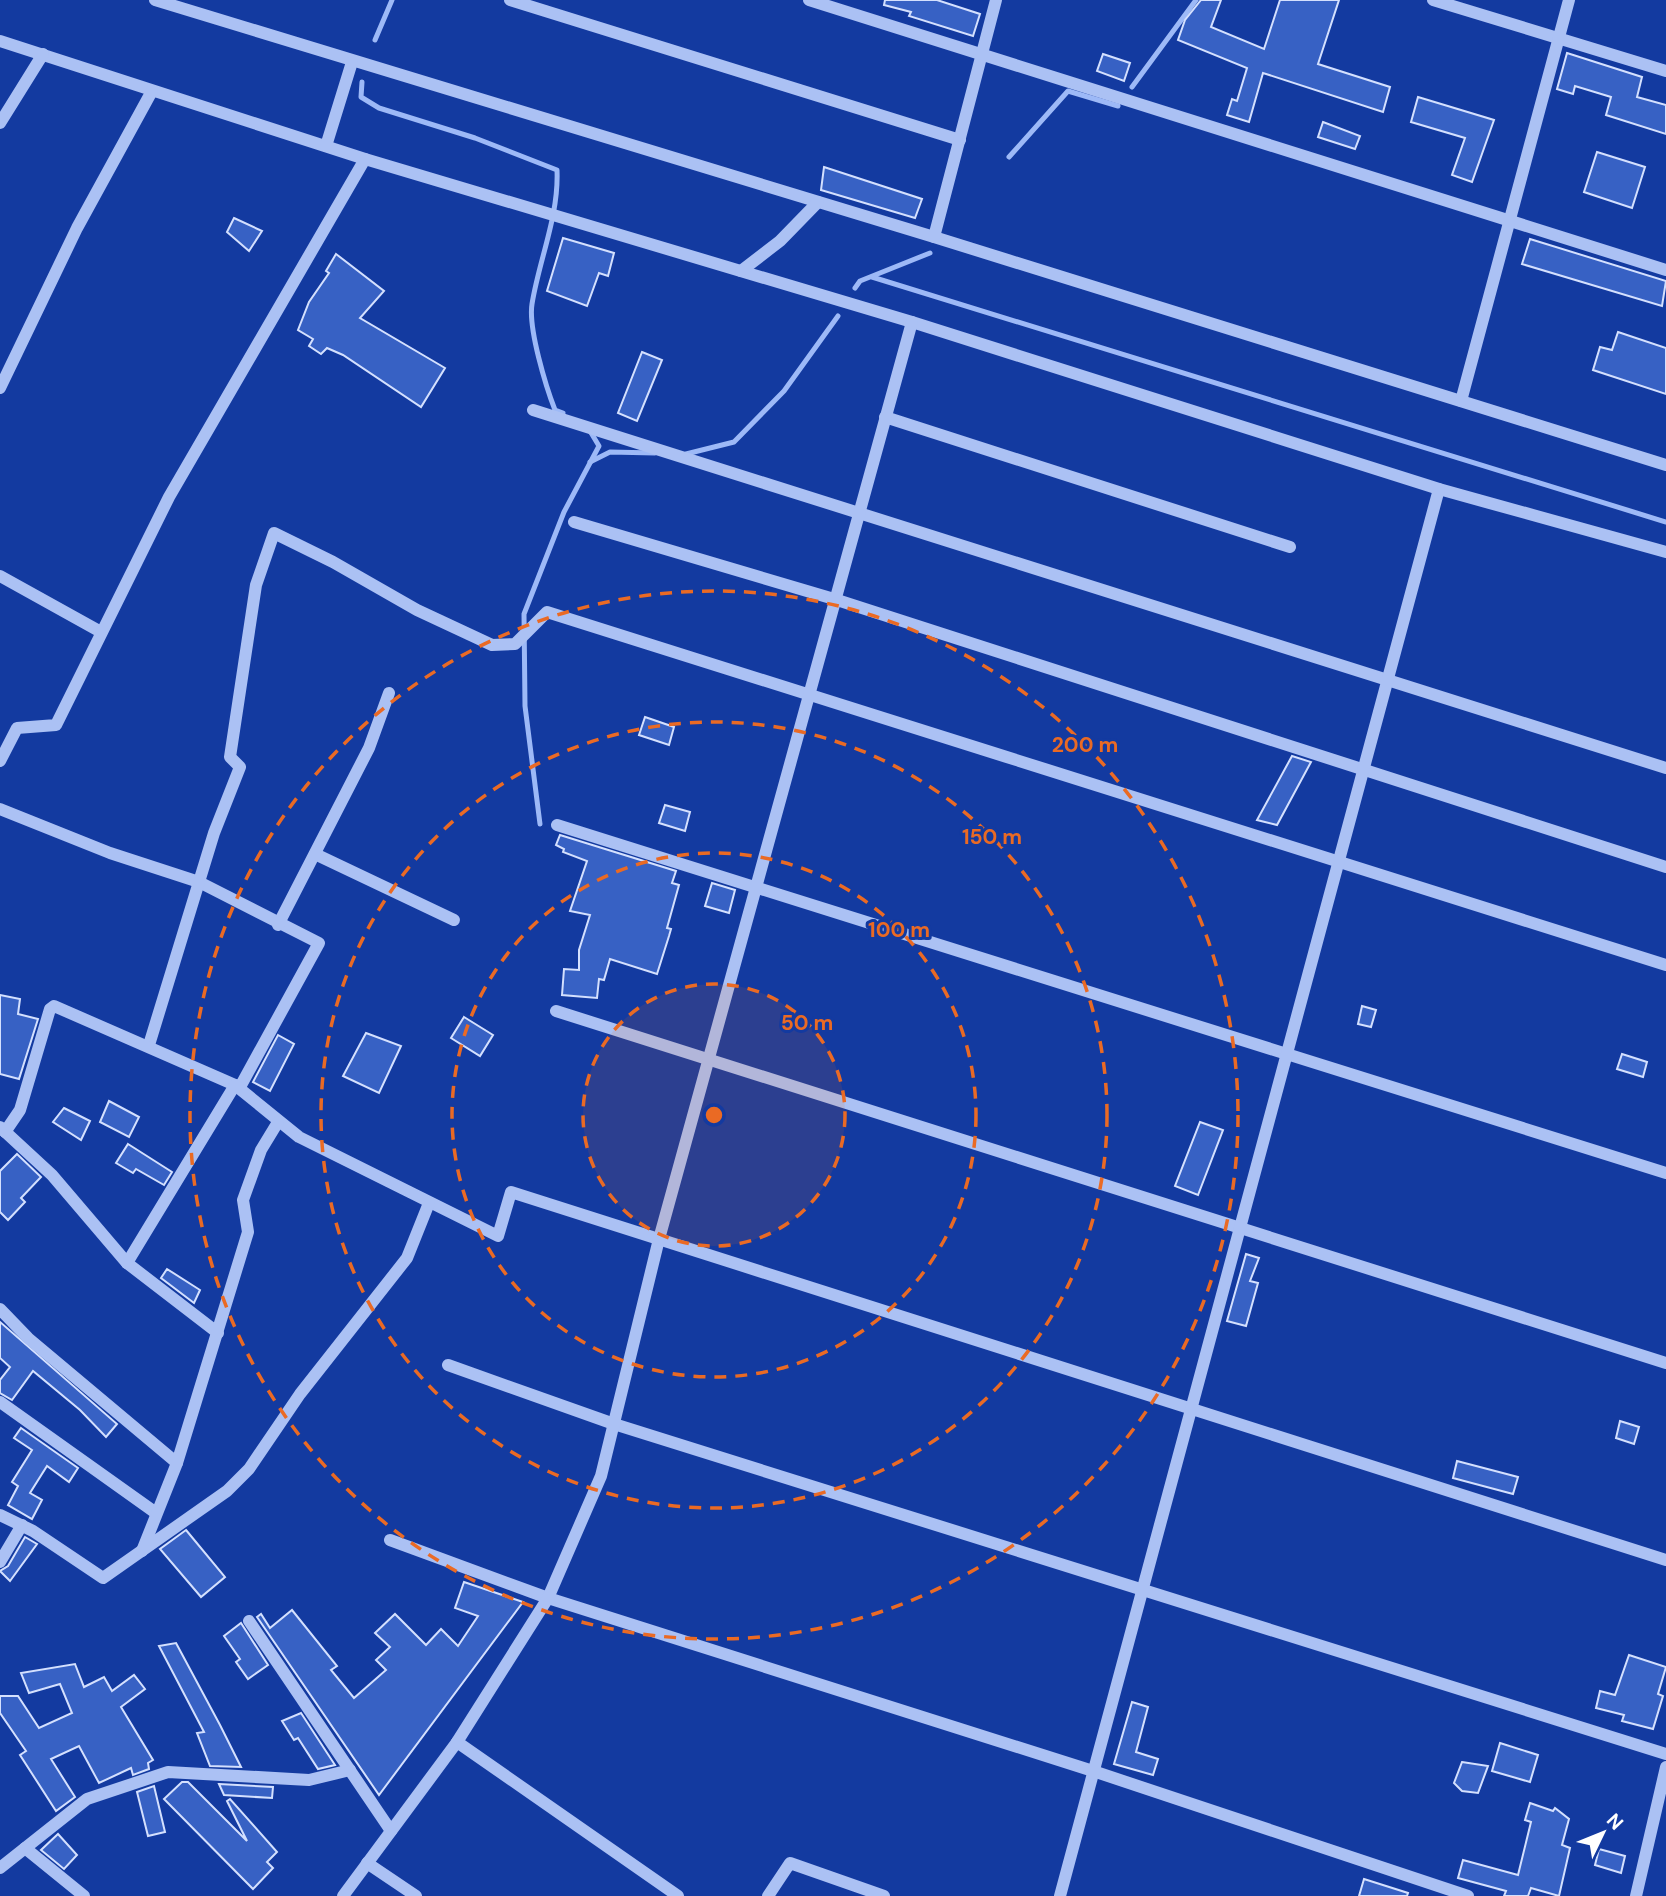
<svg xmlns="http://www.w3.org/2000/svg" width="1666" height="1896" font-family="'DM Sans',sans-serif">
	<rect width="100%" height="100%" fill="#133aa0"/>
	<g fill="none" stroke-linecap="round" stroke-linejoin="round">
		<g stroke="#9db9f7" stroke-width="5">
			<polyline points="375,40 392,0"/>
			<path d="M362,82l-1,15 18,11 96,30 82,32c2,46 -18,90 -25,134 -4,24 14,83 23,106l8,3"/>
			<polyline points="1132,87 1196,0"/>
			<polyline points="1009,157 1068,91 1118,106"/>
			<polyline points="872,277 1666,522"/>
			<polyline points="855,288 860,281 930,253"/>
			<polyline points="686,454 734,442 784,391 838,316"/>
			<polyline points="590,462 610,452 655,453"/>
			<polyline points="540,824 525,706 524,614 564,512 599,446 590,431"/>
		</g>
	</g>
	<g fill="#3761c4" stroke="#d4e0fe" stroke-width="2">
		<polygon points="885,0 937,0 980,14 973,36 909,16 911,12 884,5"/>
		<polygon points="1201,0 1221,0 1211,27 1264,49 1280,0 1339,0 1318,64 1390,87 1383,112 1263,73 1249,122 1227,115 1232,99 1237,101 1247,68 1178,40 1185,20"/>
		<polygon points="1567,53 1642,77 1637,97 1666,105 1666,134 1606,115 1611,97 1575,86 1573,94 1557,89"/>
		<polygon points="1103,54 1130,63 1124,81 1097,71"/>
		<polygon points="1418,97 1494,120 1472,182 1452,175 1465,138 1411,122"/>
		<polygon points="1323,122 1360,136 1355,149 1318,137"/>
		<polygon points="1597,152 1645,167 1632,208 1584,192"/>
		<polygon points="824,167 922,199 915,218 821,190"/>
		<polygon points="234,218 262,231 249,251 227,232"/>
		<polygon points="563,238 614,253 608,276 599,273 587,306 547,291"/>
		<polygon points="1530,239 1666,281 1662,306 1522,264"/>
		<polygon points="336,254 384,291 360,318 445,368 421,407 343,355 327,348 321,354 309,346 313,339 298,330 309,302 329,273 326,271"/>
		<polygon points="1618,332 1666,348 1666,394 1593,370 1600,347 1612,350"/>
		<polygon points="642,352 662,360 637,421 618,413"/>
		<polygon points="645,717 674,727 669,745 639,735"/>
		<polygon points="1292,756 1311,762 1277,825 1257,820"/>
		<polygon points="665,805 690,812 685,831 659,823"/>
		<polygon points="560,835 676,871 672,883 679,885 667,928 671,929 669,936 657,974 610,959 604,980 599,979 597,998 562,995 564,969 579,970 579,950 590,915 570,911 587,861 563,852 564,849 556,845"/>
		<polygon points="712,883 735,890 729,913 705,906"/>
		<polygon points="0,995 20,999 18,1014 38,1019 19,1079 0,1074"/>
		<polygon points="1362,1006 1376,1010 1371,1027 1358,1024"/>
		<polygon points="464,1017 493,1035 480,1056 451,1038"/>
		<polygon points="366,1033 401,1046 379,1093 343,1076"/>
		<polygon points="278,1035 294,1044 270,1091 253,1082"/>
		<polygon points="1622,1054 1647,1062 1643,1077 1617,1069"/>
		<polygon points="109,1101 139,1117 129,1137 100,1122"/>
		<polygon points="64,1108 90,1121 81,1140 53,1122"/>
		<polygon points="1200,1122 1223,1130 1198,1195 1175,1186"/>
		<polygon points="128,1144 172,1172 164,1185 136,1169 133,1173 116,1163"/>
		<polygon points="17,1154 41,1177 21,1198 25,1202 8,1220 0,1212 0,1171"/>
		<polygon points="1246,1254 1259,1258 1250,1281 1258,1283 1246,1326 1227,1321"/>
		<polygon points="167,1269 200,1290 194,1303 161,1278"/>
		<polygon points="0,1322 117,1424 106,1437 80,1410 33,1371 12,1400 0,1393 0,1380 10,1367 0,1358"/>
		<polygon points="1620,1421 1639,1427 1634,1444 1616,1438"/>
		<polygon points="21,1428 78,1468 69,1482 47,1466 30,1493 42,1500 32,1519 8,1505 18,1486 12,1482 32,1450 14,1438"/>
		<polygon points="1457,1461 1518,1477 1513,1494 1453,1478"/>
		<polygon points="186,1530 225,1577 201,1597 160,1549"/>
		<polygon points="25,1537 37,1544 10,1581 0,1571 8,1566"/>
		<polygon points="464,1582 523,1602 379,1795 257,1617 261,1614 270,1628 292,1610 337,1666 331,1670 354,1698 386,1670 376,1660 390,1647 375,1633 395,1614 426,1645 441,1629 458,1646 478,1616 455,1608"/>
		<polygon points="241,1623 268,1665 248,1679 236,1662 240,1659 224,1636"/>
		<polygon points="176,1643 220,1725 241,1767 210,1766 197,1733 204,1732 159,1646"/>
		<polygon points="1629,1655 1666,1667 1658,1694 1663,1696 1653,1729 1622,1721 1624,1715 1596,1708 1600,1691 1615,1695"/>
		<polygon points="75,1664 84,1687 104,1677 112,1691 134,1675 145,1689 121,1707 153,1760 148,1763 149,1769 133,1775 131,1768 99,1783 79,1746 51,1759 75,1797 56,1811 20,1755 26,1751 0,1713 0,1696 18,1696 39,1728 72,1713 60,1684 29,1693 21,1673"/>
		<polygon points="1132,1702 1148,1707 1136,1752 1158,1759 1153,1775 1114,1764"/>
		<polygon points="301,1713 335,1765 318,1769 298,1738 294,1740 282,1721"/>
		<polygon points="1500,1743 1538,1755 1530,1782 1492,1771"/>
		<polygon points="1462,1762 1488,1766 1478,1793 1462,1791 1454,1783"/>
		<polygon points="182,1782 188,1782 247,1841 227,1801 230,1799 277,1852 267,1862 273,1868 253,1889 164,1799"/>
		<polygon points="219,1784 273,1787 272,1798 224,1795"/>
		<polygon points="154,1786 165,1832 148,1836 137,1792"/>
		<polygon points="1530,1803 1553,1811 1555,1808 1569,1819 1562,1845 1570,1848 1559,1896 1531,1888 1528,1896 1504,1896 1506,1891 1458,1878 1463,1860 1518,1875 1531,1822 1525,1820"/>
		<polygon points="58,1834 77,1855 64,1869 41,1850"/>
		<polygon points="1599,1849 1625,1856 1621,1873 1595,1865"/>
		<polygon points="1364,1879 1408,1893 1407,1896 1359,1896"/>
	</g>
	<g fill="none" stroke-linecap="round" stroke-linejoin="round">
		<g stroke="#abc1f4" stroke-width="12">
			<polyline points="155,0 934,237 1666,465"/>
			<polyline points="510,0 960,140"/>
			<polyline points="809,0 1666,270"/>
			<polyline points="1433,0 1666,71"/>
			<polyline points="0,41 365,159 912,322 1439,489 1666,552"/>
			<polyline points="0,123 43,54"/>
			<polyline points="326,146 352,62"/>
			<polyline points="934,237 996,0"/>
			<polyline points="741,271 780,241 818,202"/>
			<polyline points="0,388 77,228 152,91"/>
			<polyline points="1461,401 1569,0"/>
			<polyline points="533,410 1666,768"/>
			<polyline points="885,417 1290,547"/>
			<polyline points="574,522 834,599 1666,867"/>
			<polyline points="0,576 101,632"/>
			<polyline points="0,761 17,728 56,725 169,497 365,159"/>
			<polyline points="0,809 110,853 199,882 319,943 240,1087"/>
			<polyline points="557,825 1666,1173"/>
			<polyline points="315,854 454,920"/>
			<polyline points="278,925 369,748 389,693"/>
			<polyline points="556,1011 1666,1363"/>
			<polyline points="149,1045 214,833 240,767 230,757 256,585 274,533 333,562 417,610 492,645 515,644 547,612 1666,965"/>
			<polyline points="0,1127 52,1175 127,1263 218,1333"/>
			<polyline points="5,1132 20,1110 50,1009 54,1006 235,1085 299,1137 498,1236 511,1192 1666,1560"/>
			<polyline points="127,1263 235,1085"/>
			<polyline points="0,1309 28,1338 177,1463"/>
			<polyline points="448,1365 614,1424 1666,1754"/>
			<polyline points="0,1402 156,1513"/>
			<polyline points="0,1515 33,1531 103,1578 227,1491 249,1469 300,1394 407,1258 429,1203"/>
			<polyline points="390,1540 548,1598 1093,1771 1468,1896"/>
			<polyline points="142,1551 177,1463 248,1232 243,1200 261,1150 278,1122"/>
			<polyline points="0,1562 22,1525"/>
			<polyline points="249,1621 391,1831"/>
			<polyline points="457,1742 678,1896"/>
			<polyline points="25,1848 84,1896"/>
			<polyline points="367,1863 416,1896"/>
			<polyline points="0,1868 87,1799 168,1772 309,1780 350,1770"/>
			<polyline points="343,1896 457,1742 548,1598 601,1476 659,1239 912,322"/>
			<polyline points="768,1896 790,1863 884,1896"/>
			<polyline points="1060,1896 1439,489"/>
			<polyline points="1636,1896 1666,1767"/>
		</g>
	</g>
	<circle cx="714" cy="1115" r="131" fill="#ea6a24" fill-opacity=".12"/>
	<g fill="none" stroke="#ea6a24" stroke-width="3.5" stroke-dasharray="12 9">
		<circle cx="714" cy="1115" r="131"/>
		<circle cx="714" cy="1115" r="262"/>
		<circle cx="714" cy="1115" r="393"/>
		<circle cx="714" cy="1115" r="524"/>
	</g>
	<circle cx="714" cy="1115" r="10" fill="#ea6a24" stroke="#133aa0" stroke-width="3.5"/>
	<g font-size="21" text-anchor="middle" font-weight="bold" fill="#ea6a24" stroke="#133aa0" stroke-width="6" stroke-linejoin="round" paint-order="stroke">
		<text x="1085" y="752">200 m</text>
		<text x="992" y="844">150 m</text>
		<text x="899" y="937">100 m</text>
		<text x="807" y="1030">50 m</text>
	</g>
	<g transform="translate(1603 1833) rotate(47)" stroke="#133aa0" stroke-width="5" paint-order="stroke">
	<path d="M0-5L12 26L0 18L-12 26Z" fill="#ffffff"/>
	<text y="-10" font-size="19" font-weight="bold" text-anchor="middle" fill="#ffffff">N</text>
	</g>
</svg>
